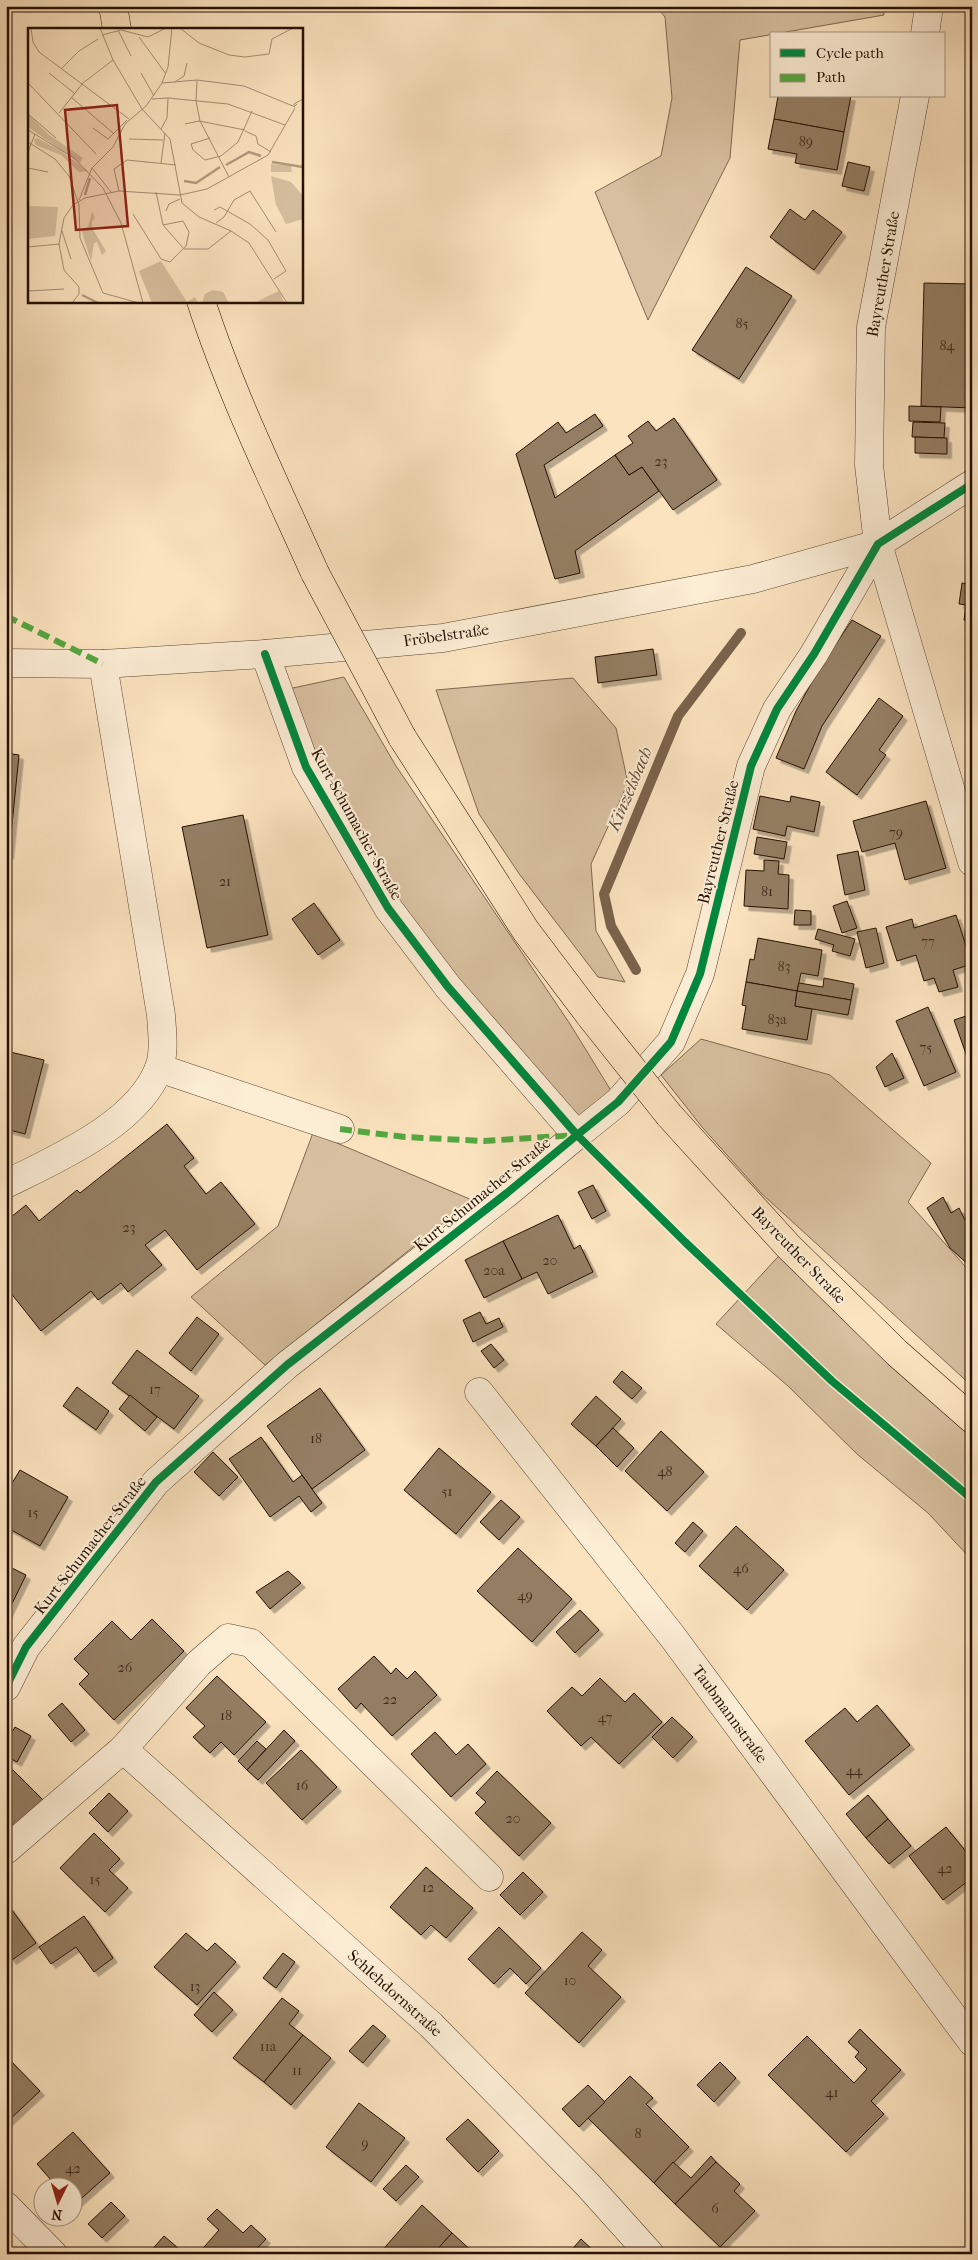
<svg xmlns="http://www.w3.org/2000/svg" width="978" height="2260" font-family="'IM FELL French Canon',serif">
	<defs>
		<filter id="shadow"><feDropShadow dx="4.5" dy="4.5" stdDeviation="0" flood-color="#0004"/></filter>
	</defs>
	<rect width="100%" height="100%" fill="#fbe3bf"/>
	<filter id="stains"><feTurbulence type="fractalNoise" baseFrequency=".004" numOctaves="4"/><feColorMatrix values="0 0 0 0 .2 0 0 0 0 .09 0 0 0 0 .02 0 0 0 .5 -.17"/></filter>
	<radialGradient id="worn" r=".72"><stop offset=".6" stop-color="#630" stop-opacity="0"/><stop offset="1" stop-color="#630" stop-opacity=".3"/></radialGradient>
	<g fill="#d7bf9f" stroke="#7e6850">
		<polygon points="656,6 883,6 884,15 740,40 730,158 648,320 595,192 661,156 672,98 665,17"/>
		<polygon points="344,677 396,766 570,1024 618,1102 577,1135 388,908 279,691"/>
		<polygon points="573,678 616,728 628,783 591,864 596,931 625,982 598,977 520,875 479,814 436,690"/>
		<polygon points="701,1039 830,1075 931,1163 908,1202 972,1274 972,1386 761,1193 702,1127 661,1075"/>
		<polygon points="313,1133 472,1200 265,1365 191,1297 278,1226"/>
		<polygon points="788,1246 972,1419 972,1560 928,1513 857,1454 788,1386 716,1324"/>
	</g>
	<g fill="none" stroke-linecap="round" stroke-linejoin="round">
		<polyline stroke="#7a634c" stroke-width="10" points="636,970 611,926 604,894 678,716 741,633"/>
	</g>
	<g fill="#947e64" stroke="#251001" filter="url(#shadow)">
		<rect x="968" y="10" width="4" height="16"/>
		<polygon points="778,96 851,96 844,132 774,119"/>
		<polygon points="774,119 844,132 837,170 795,163 797,154 768,149"/>
		<polygon points="848,162 870,167 864,191 842,186"/>
		<polygon points="790,209 805,220 813,210 842,232 814,270 770,237"/>
		<polygon points="746,267 792,296 739,379 692,350"/>
		<polygon points="924,283 972,284 972,408 921,406"/>
		<polygon points="909,406 941,407 940,422 909,421"/>
		<polygon points="595,414 603,426 544,465 555,498 615,455 629,475 642,467 659,491 575,551 580,573 555,579 516,454 558,422 566,433"/>
		<polygon points="674,418 717,480 673,510 642,467 629,475 615,455 633,443 628,436 648,421 656,431"/>
		<polygon points="913,422 945,423 944,438 912,437"/>
		<polygon points="915,437 947,438 947,454 915,453"/>
		<polygon points="962,583 972,585 972,621 964,620 966,605 959,604"/>
		<polygon points="852,620 881,636 822,726 804,769 776,758 796,711 819,669"/>
		<polygon points="653,649 657,675 598,683 595,657"/>
		<polygon points="879,698 903,716 879,750 886,755 857,795 826,772"/>
		<polygon points="6,753 19,755 9,855 6,854"/>
		<polygon points="760,796 790,802 791,796 820,802 814,832 787,826 785,836 753,829"/>
		<polygon points="926,801 946,868 905,880 895,843 862,852 853,821"/>
		<polygon points="243,815 268,935 207,948 182,827"/>
		<polygon points="757,837 787,842 784,859 754,854"/>
		<polygon points="858,851 865,890 845,895 837,855"/>
		<polygon points="764,860 779,861 778,874 789,875 788,909 744,906 746,870 764,871"/>
		<polygon points="847,901 857,928 842,933 833,906"/>
		<polygon points="314,903 340,940 318,955 292,919"/>
		<polygon points="795,910 811,911 811,925 794,925"/>
		<polygon points="956,915 972,964 953,970 958,987 939,992 934,978 924,981 916,955 897,961 886,927 912,919 914,928"/>
		<polygon points="876,928 884,963 866,968 857,932"/>
		<polygon points="818,929 855,939 850,956 832,951 834,945 815,939"/>
		<polygon points="758,938 822,950 818,976 801,973 797,991 746,982 750,959 754,960"/>
		<polygon points="824,978 854,984 851,1000 797,991 799,983 823,987"/>
		<polygon points="746,982 797,991 795,1006 812,1009 807,1040 742,1029 746,1006 742,1005"/>
		<polygon points="797,991 851,1000 848,1015 795,1006"/>
		<polygon points="928,1007 956,1072 924,1086 896,1021"/>
		<polygon points="972,1014 972,1071 954,1020"/>
		<polygon points="6,1051 44,1060 25,1134 6,1129"/>
		<polygon points="892,1053 904,1078 885,1087 876,1067"/>
		<polygon points="167,1124 194,1158 184,1166 206,1194 221,1182 255,1224 197,1270 165,1230 145,1245 162,1265 128,1292 121,1283 98,1300 91,1291 41,1331 6,1287 6,1221 26,1205 39,1221 77,1190 80,1193"/>
		<polygon points="593,1185 606,1211 592,1219 578,1192"/>
		<polygon points="943,1197 951,1213 959,1208 965,1220 972,1217 972,1268 950,1248 927,1208"/>
		<polygon points="558,1215 574,1249 580,1245 593,1272 548,1294 537,1272 522,1279 503,1241"/>
		<polygon points="503,1241 522,1279 484,1298 465,1260"/>
		<polygon points="480,1312 486,1324 499,1318 503,1327 473,1342 463,1320"/>
		<polygon points="197,1317 219,1334 191,1371 169,1353"/>
		<polygon points="491,1344 504,1360 494,1368 481,1351"/>
		<polygon points="137,1350 199,1396 174,1429 112,1383"/>
		<polygon points="622,1371 642,1388 632,1399 613,1382"/>
		<polygon points="77,1387 109,1411 96,1430 63,1406"/>
		<polygon points="320,1388 365,1450 312,1489 267,1426"/>
		<polygon points="130,1395 157,1417 145,1431 119,1409"/>
		<polygon points="596,1396 621,1419 596,1446 571,1424"/>
		<polygon points="613,1428 634,1448 617,1467 596,1446"/>
		<polygon points="661,1431 704,1472 667,1511 625,1471"/>
		<polygon points="261,1437 293,1482 302,1475 322,1503 311,1512 299,1496 270,1517 229,1459"/>
		<polygon points="439,1448 491,1492 456,1534 404,1490"/>
		<polygon points="213,1452 238,1477 219,1496 194,1472"/>
		<polygon points="20,1470 68,1497 40,1546 6,1527 6,1493"/>
		<polygon points="501,1500 520,1517 499,1540 480,1522"/>
		<polygon points="693,1522 703,1531 685,1552 675,1543"/>
		<polygon points="736,1526 784,1570 747,1610 699,1566"/>
		<polygon points="518,1548 572,1599 532,1642 477,1591"/>
		<polygon points="6,1565 26,1575 6,1616"/>
		<polygon points="288,1571 301,1583 270,1609 256,1592"/>
		<polygon points="580,1610 599,1630 575,1653 556,1632"/>
		<polygon points="152,1619 184,1651 114,1720 79,1684 89,1674 74,1659 112,1621 131,1640"/>
		<polygon points="374,1656 391,1674 396,1668 407,1679 415,1671 437,1695 392,1736 361,1703 356,1709 338,1689"/>
		<polygon points="217,1676 266,1722 234,1755 221,1742 210,1753 193,1737 205,1726 186,1708"/>
		<polygon points="600,1678 625,1702 634,1693 662,1722 619,1764 591,1737 581,1746 547,1711 572,1687 582,1696"/>
		<polygon points="62,1703 85,1730 71,1742 48,1715"/>
		<polygon points="877,1705 910,1745 849,1795 805,1741 845,1708 857,1722"/>
		<polygon points="672,1717 693,1737 673,1758 652,1737"/>
		<polygon points="15,1727 31,1736 17,1762 6,1756 6,1742"/>
		<polygon points="284,1730 295,1741 258,1780 247,1770"/>
		<polygon points="435,1732 456,1755 468,1744 486,1764 451,1797 411,1754"/>
		<polygon points="257,1741 266,1749 247,1770 238,1761"/>
		<polygon points="301,1750 337,1787 302,1820 266,1783"/>
		<polygon points="12,1769 43,1800 14,1830 6,1822 6,1774"/>
		<polygon points="497,1771 551,1823 519,1856 475,1813 486,1802 476,1793"/>
		<polygon points="109,1793 128,1811 108,1832 89,1813"/>
		<polygon points="868,1795 888,1819 866,1838 846,1814"/>
		<polygon points="888,1819 911,1846 889,1864 866,1838"/>
		<polygon points="946,1827 972,1859 972,1878 943,1900 909,1856"/>
		<polygon points="94,1833 120,1859 109,1870 128,1888 105,1912 60,1868"/>
		<polygon points="426,1867 473,1908 446,1938 431,1925 421,1935 390,1907"/>
		<polygon points="523,1872 543,1892 520,1915 500,1895"/>
		<polygon points="9,1906 36,1943 12,1960 6,1953 6,1907"/>
		<polygon points="84,1916 113,1958 94,1972 76,1947 51,1964 39,1947"/>
		<polygon points="499,1927 541,1968 526,1984 510,1968 494,1984 468,1959"/>
		<polygon points="582,1932 602,1950 588,1966 621,1997 579,2043 525,1993"/>
		<polygon points="186,1933 207,1951 215,1943 236,1962 197,2005 154,1967"/>
		<polygon points="283,1953 295,1962 276,1988 263,1978"/>
		<polygon points="214,1992 233,2010 212,2032 194,2015"/>
		<polygon points="282,1998 299,2011 289,2024 303,2035 264,2082 233,2058"/>
		<polygon points="373,2025 386,2036 363,2063 349,2051"/>
		<polygon points="860,2029 901,2070 871,2101 884,2114 846,2152 768,2075 807,2036 854,2083 867,2069 855,2057 859,2052 848,2042"/>
		<polygon points="303,2035 331,2058 291,2105 264,2082"/>
		<polygon points="6,2056 40,2091 6,2123"/>
		<polygon points="720,2062 736,2078 714,2102 697,2085"/>
		<polygon points="630,2076 653,2098 646,2104 689,2147 654,2183 588,2118"/>
		<polygon points="588,2085 605,2102 579,2127 562,2109"/>
		<polygon points="359,2103 405,2138 371,2182 326,2147"/>
		<polygon points="468,2119 499,2151 478,2172 446,2139"/>
		<polygon points="73,2132 110,2173 74,2205 72,2188 58,2188 37,2164"/>
		<polygon points="711,2156 716,2162 675,2204 654,2183 673,2162 691,2178"/>
		<polygon points="716,2162 740,2184 734,2191 755,2211 720,2247 675,2204"/>
		<polygon points="406,2165 419,2177 396,2201 383,2189"/>
		<polygon points="111,2202 125,2216 102,2238 88,2224"/>
		<polygon points="422,2205 452,2233 433,2254 379,2254"/>
		<polygon points="217,2209 243,2233 251,2225 266,2239 252,2254 198,2254 219,2230 207,2219"/>
		<polygon points="452,2233 475,2254 433,2254"/>
		<polygon points="164,2236 185,2254 148,2254"/>
		<polygon points="581,2239 597,2254 568,2254"/>
	</g>
	<g fill="none" stroke-linecap="round" stroke-linejoin="round">
		<defs>
			<g id="street">
				<polyline points="925,34 929,6"/>
				<polyline points="915,96 871,327 869,465 878,544 972,862"/>
				<polyline points="6,663 103,664 265,654 443,638 753,579 878,544 972,484"/>
				<polyline points="159,1068 340,1129"/>
				<polyline points="577,1135 618,1102 671,1042 700,974 751,766 777,709 814,654 878,544"/>
				<path d="M6,1184c50,-25 132,-60 153,-116 6,-16 3,-36 2,-53l-58,-351"/>
				<polyline points="479,1392 672,1636 972,2042"/>
				<polyline points="6,1687 26,1647 156,1482 287,1365 507,1193 577,1135 448,987 388,908 306,767 265,654"/>
				<polyline points="123,1749 431,2025 588,2185 650,2254"/>
				<polyline points="6,1850 123,1749 199,1663 228,1638 251,1643 489,1877"/>
				<polyline points="6,2206 53,2254"/>
			</g>
			<g id="primary">
				<polyline points="113,6 117,29"/>
				<path d="M201,301c30,93 74,183 114,272"/>
				<polyline points="402,737 526,931 591,1017"/>
				<polyline points="669,1115 788,1246 897,1353 972,1419"/>
			</g>
		</defs>
		<use href="#street" stroke="#5a4530" stroke-width="29"/>
		<use href="#primary" stroke="#251001" stroke-width="29"/>
		<use href="#street" stroke="#fcedd5" stroke-width="28"/>
		<use href="#primary" stroke="#fbe3bf" stroke-width="28"/>
		<defs>
			<g id="primary-bridge">
				<polyline points="315,573 402,737"/>
				<polyline points="591,1017 669,1115"/>
			</g>
		</defs>
		<use href="#primary-bridge" stroke="#251001" stroke-width="29" stroke-linecap="butt"/>
		<use href="#primary-bridge" stroke="#fbe3bf" stroke-width="28"/>
		<g stroke="#53a840" stroke-width="6" stroke-dasharray="12 6" stroke-linecap="butt">
			<polyline points="6,616 103,664"/>
			<polyline points="340,1129 405,1137 484,1141 577,1135"/>
		</g>
		<defs>
			<g id="cycleway">
				<polyline points="972,484 878,544 814,654 777,709 751,766 700,974 671,1042 618,1102 577,1135 685,1242 832,1381 972,1499"/>
				<polyline points="6,1687 26,1647 156,1482 287,1365 507,1193 577,1135 448,987 388,908 306,767 265,654"/>
			</g>
		</defs>
		<use href="#cycleway" stroke="#fcedd5" stroke-width="11"/>
		<use href="#cycleway" stroke="#00873e" stroke-width="8"/>
	</g>
	<g text-anchor="middle" dominant-baseline="central" stroke-width="4" stroke-linejoin="round" paint-order="stroke">
		<g font-size="14" fill="#412c1a">
			<text x="806" y="141">89</text>
			<text x="742" y="323">85</text>
			<text x="947" y="345">84</text>
			<text x="661" y="461">23</text>
			<text x="896" y="832">79</text>
			<text x="225" y="881">21</text>
			<text x="767" y="891">81</text>
			<text x="928" y="941">77</text>
			<text x="784" y="966">83</text>
			<text x="777" y="1019">83a</text>
			<text x="926" y="1047">75</text>
			<text x="129" y="1227">23</text>
			<text x="550" y="1260">20</text>
			<text x="494" y="1270">20a</text>
			<text x="155" y="1389">17</text>
			<text x="316" y="1438">18</text>
			<text x="665" y="1471">48</text>
			<text x="447" y="1491">51</text>
			<text x="33" y="1512">15</text>
			<text x="741" y="1568">46</text>
			<text x="525" y="1595">49</text>
			<text x="125" y="1667">26</text>
			<text x="390" y="1699">22</text>
			<text x="226" y="1715">18</text>
			<text x="605" y="1717">47</text>
			<text x="854" y="1770">44</text>
			<text x="302" y="1785">16</text>
			<text x="513" y="1818">20</text>
			<text x="945" y="1868">42</text>
			<text x="95" y="1879">15</text>
			<text x="428" y="1887">12</text>
			<text x="570" y="1980">10</text>
			<text x="195" y="1986">13</text>
			<text x="268" y="2046">11a</text>
			<text x="297" y="2070">11</text>
			<text x="832" y="2092">41</text>
			<text x="638" y="2133">8</text>
			<text x="365" y="2143">9</text>
			<text x="73" y="2168">42</text>
			<text x="715" y="2208">6</text>
		</g>
		<g font-size="16" fill="#251001" stroke="#fcedd5">
			<text transform="translate(883 274) rotate(-80)">Bayreuther Straße</text>
			<text transform="translate(446 635) rotate(-8)">Fröbelstraße</text>
			<text transform="translate(357 824) rotate(61)">Kurt-Schumacher-Straße</text>
			<text transform="translate(718 842) rotate(-76)">Bayreuther Straße</text>
			<text transform="translate(482 1194) rotate(-39)">Kurt-Schumacher-Straße</text>
			<text transform="translate(799 1255) rotate(46)">Bayreuther Straße</text>
			<text transform="translate(90 1545) rotate(-52)">Kurt-Schumacher-Straße</text>
			<text transform="translate(730 1714) rotate(54)">Taubmannstraße</text>
			<text transform="translate(395 1993) rotate(42)">Schlehdornstraße</text>
		</g>
		<g font-size="18" font-style="italic" fill="#644f39" stroke="#fcedd5">
			<text transform="translate(630 789) rotate(-67)">Kinzelsbach</text>
		</g>
	</g>
	<g transform="translate(28 28)">
		<rect width="275" height="275" fill="#fbe3bf"/>
		<path d="M0,86l20,20 35,24 -3,5 -52,-36zM9,110l24,13 27,20 -9,1 -18,-17 -25,-10 -2,-5zM243,136l20,2 1,6h-21zM243,148l20,6 12,14v23l-17,5 -10,-19zM0,178l30,1 -3,29 -27,3zM64,184l3,6 -3,3v7l14,23 -4,4 -5,-13 -3,1 -3,18 -10,-32 7,-2zM133,233l26,41 8,-5 3,6h-46l-13,-32zM185,262l10,2 6,11h-27l3,-9zM251,263l5,12h-29l11,-6z" fill="#d7bf9f"/>
		<path fill="none" stroke="#b29b7e" stroke-width="2.5" d="M244,134l31,5M198,137l23,-13 12,4M156,153l12,2 24,-16M57,167l5,-17M54,267l16,8"/>
		<path fill="none" stroke="#a58f73" stroke-width="1" d="M3,0l2,14 6,10 90,67M72,0l13,32 29,49 28,30 12,64 17,14 32,14 18,12 38,60M152,0l19,15 30,12 16,2 24,-3 3,-15 21,-11M90,2l13,26M74,7l19,-5 27,7 18,-9M111,9l27,37M34,40l17,-17 19,-12M21,45l25,20M113,45l13,23M169,52l-1,21 4,20 29,56M147,54l9,-6 3,-13M0,55l68,71M134,55l35,-3 47,6 49,20M43,69l42,36M124,71l16,-1M269,76l-3,3v-3l9,-5M31,85l24,-30 30,-23M0,86l28,24M157,96l14,-3 46,9M65,100l15,11 19,-19M133,101l6,-11 1,-20 60,6 57,21M0,102l46,28 29,30 18,35 22,80M217,103l11,5 2,8 13,8M182,110l-19,6 2,6 12,10 16,-4 17,-14 14,-31M101,111l34,1M0,114l27,17 14,17 10,29 1,33 23,55 36,10M0,124l7,-18M133,135l4,-30M0,140l20,4M91,163l-5,-22 13,-9 49,5M83,164l-19,-24 21,-21 12,-23 21,-18 16,-23 6,-16 4,-39M128,164l7,33 21,24h24l23,-18M51,172l13,-32M186,182l6,-3 30,17 18,16 18,31 -12,8M138,183l3,-7 11,-5M105,186l28,45 9,3 16,-16 3,-14 -6,-11 -20,4M188,195l8,-6 10,-17 16,-9 26,41M34,203l9,28M0,219l31,-3M0,263l36,-2M44,275l7,-9v-7l-15,-17 -5,-26 5,-26 9,-13 12,-7 34,-7 61,4 27,-6 61,-34 27,-47"/>
		<path fill="#8f2418" fill-opacity="0.15" stroke="#8f2418" stroke-width="2.5" d="M89,77l11,121 -52,4 -11,-120z"/>
		<rect width="275" height="275" fill="none" stroke="#251001" stroke-width="2.5"/>
	</g>
	<rect width="978" height="2260" fill="none" stroke="#fbe3bf" stroke-width="25"/>
	<rect x="8" y="8" width="963" height="2245" fill="none" stroke="#251001" stroke-width="2.5"/>
	<rect x="12" y="12" width="953" height="2235" fill="none" stroke="#251001"/>
	<rect x="770" y="32" width="175" height="65" fill="#fcedd5" stroke="#a69580"/>
	<rect x="780" y="49" width="25" height="8" fill="#00873e" stroke="#a69580"/>
	<text x="816" y="58" font-size="15" fill="#251001">Cycle path</text>
	<rect x="780" y="74" width="25" height="8" fill="#53a840" stroke="#a69580"/>
	<text x="816" y="82" font-size="15" fill="#251001">Path</text>
	<g transform="translate(58 2202) rotate(185)"><circle r="24" fill="#fcedd5" stroke="#a69580"/>
	<path d="M0-4L9 19L0 12L-9 19Z" fill="#8f2418"/>
	<text y="-8" font-size="14" font-weight="bold" text-anchor="middle" fill="#251001">N</text>
	</g>
	<rect width="100%" height="100%" filter="url(#stains)"/>
	<rect width="100%" height="100%" fill="url(#worn)"/>
</svg>
